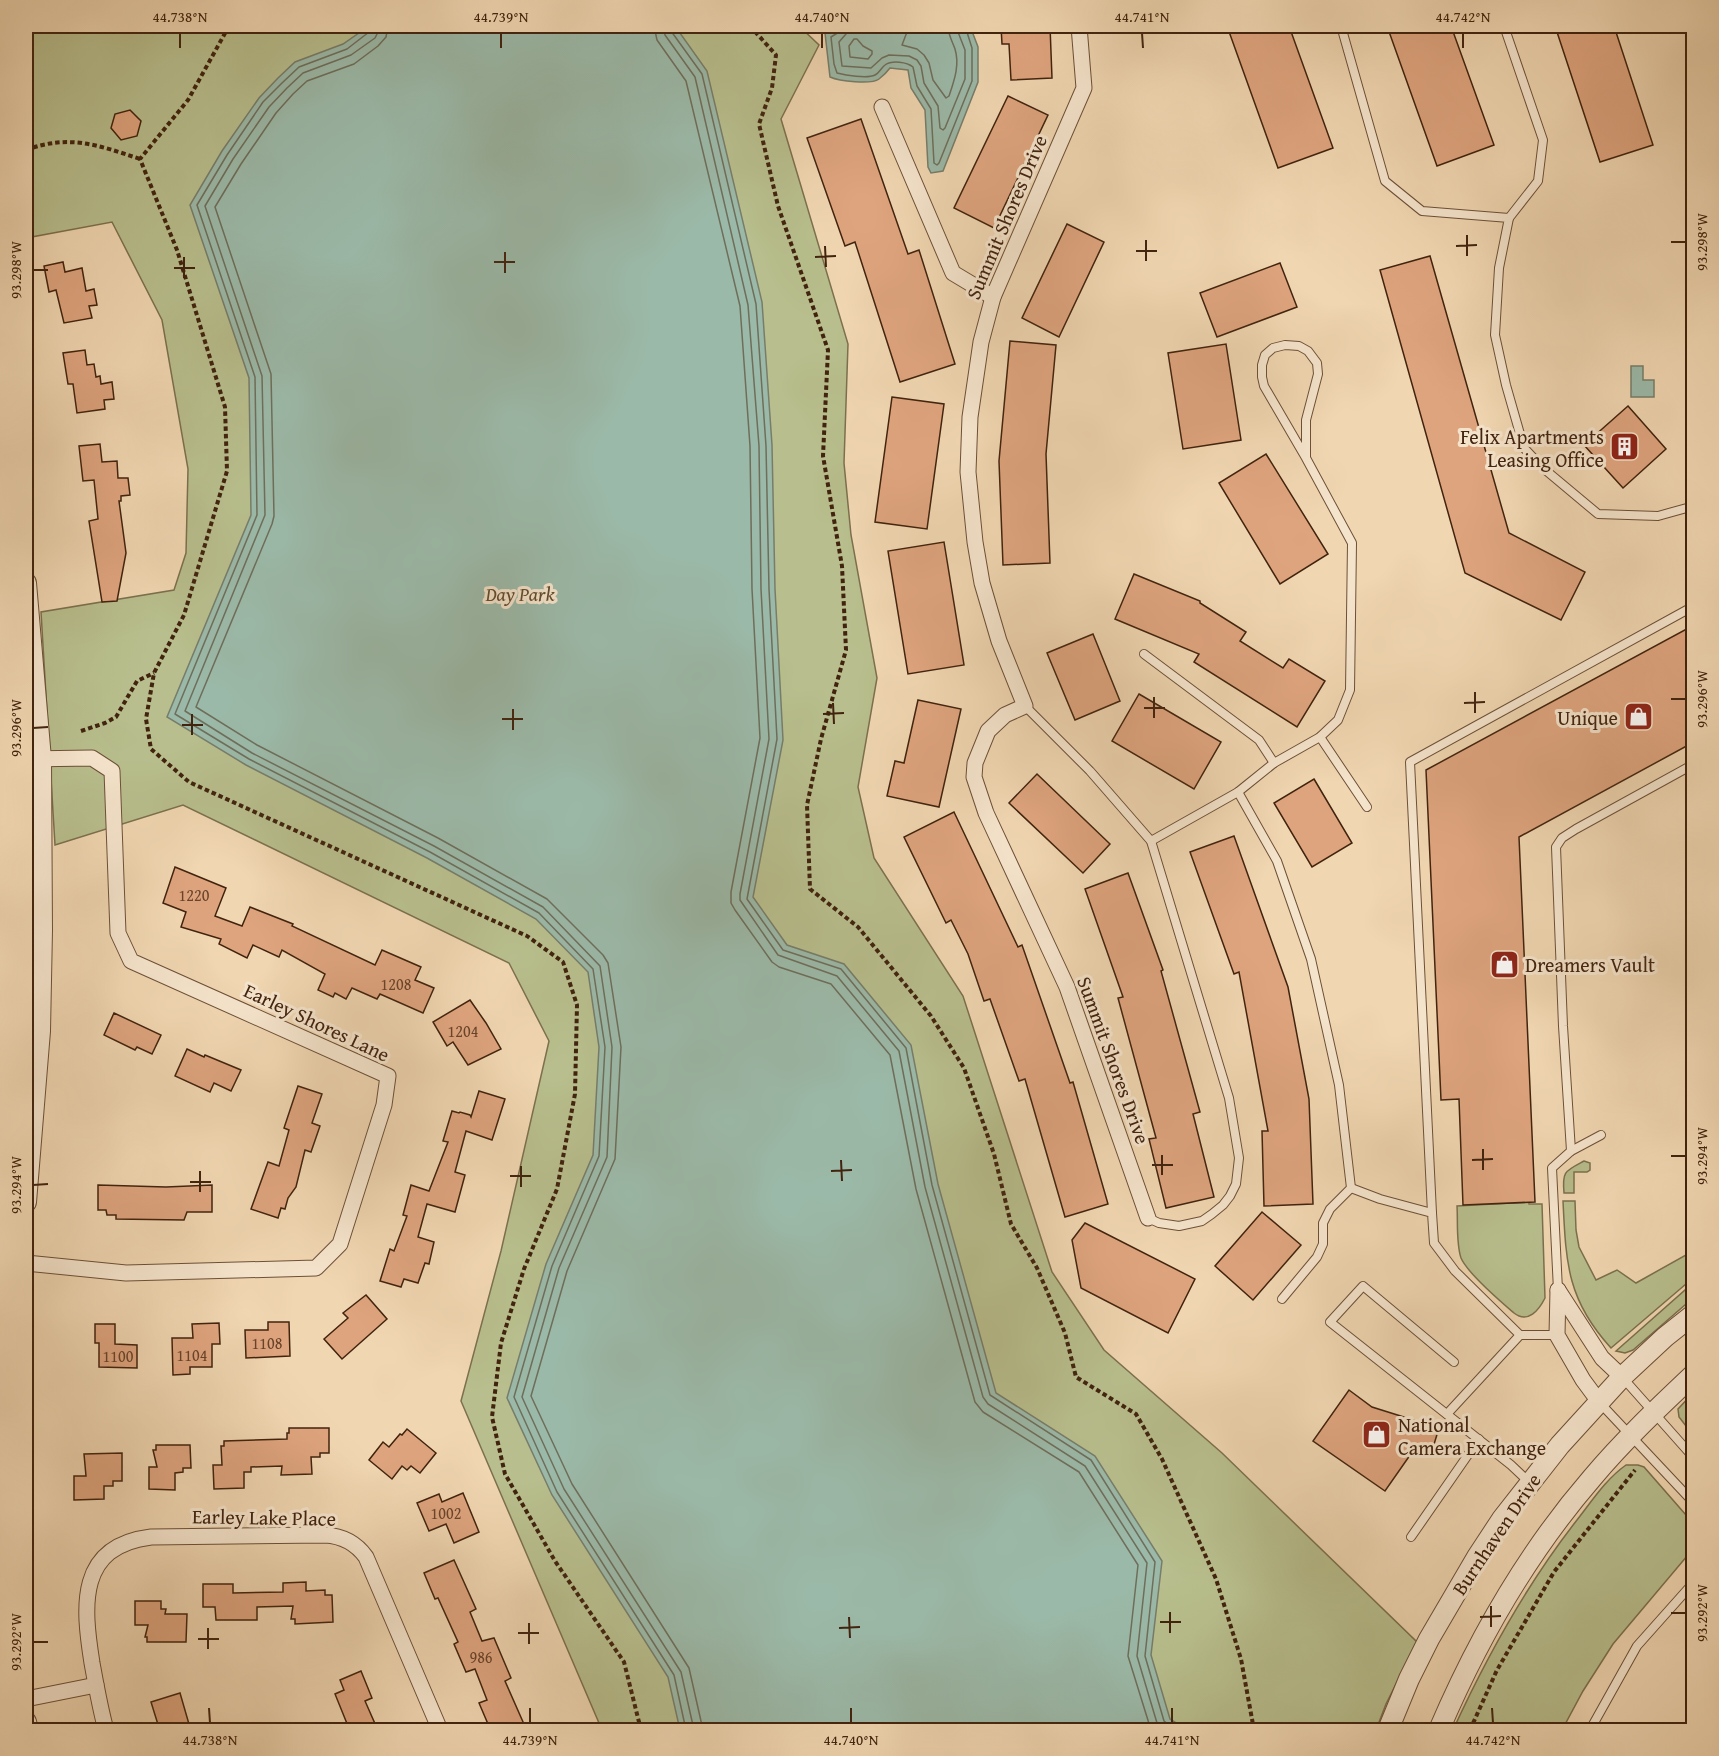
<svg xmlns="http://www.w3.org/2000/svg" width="1719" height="1756" font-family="'Gentium Book Plus',serif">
	<rect width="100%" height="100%" fill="#f0d6b1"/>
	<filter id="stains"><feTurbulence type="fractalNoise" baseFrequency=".00333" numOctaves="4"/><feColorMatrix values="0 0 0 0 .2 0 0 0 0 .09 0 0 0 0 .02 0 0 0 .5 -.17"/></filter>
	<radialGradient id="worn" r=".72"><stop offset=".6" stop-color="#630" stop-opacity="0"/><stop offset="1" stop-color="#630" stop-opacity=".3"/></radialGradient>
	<g fill="#b8be8d" stroke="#7c704e" stroke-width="1.5">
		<polygon points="26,26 799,26 819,45 781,119 848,344 844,463 851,535 877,678 858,787 874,858 963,996 1052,1272 1104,1350 1222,1453 1417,1642 1386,1704 1376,1730 602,1730 461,1401 501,1251 549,1041 509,963 183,805 55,845 41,612 174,590 186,553 188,469 162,320 112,222 26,238"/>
		<path d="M1584,1161l6,2v7l-3,2h-13v21h-10c-2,-22 1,-22 20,-32z"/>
		<path d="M1563,1201h12l1,29 3,17 17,33 21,-10 19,13 57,-32v27l-82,70c-44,-48 -45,-85 -48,-147z"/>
		<path d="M1529,1202v2h13l3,94c-6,12 -17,26 -31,15 -14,-12 -46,-39 -53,-55 -5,-15 -3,-36 -4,-52z"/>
		<polygon points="1693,1283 1693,1298 1633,1350 1625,1353 1616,1351"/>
		<polygon points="1693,1393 1693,1435 1679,1417 1678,1409"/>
		<path d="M1626,1465h12l6,2 49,56v26l-80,95 -30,47 -21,39h-109c34,-74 73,-145 124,-210 15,-19 29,-41 49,-55z"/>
	</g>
	<g fill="#9bb9a8" stroke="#777d6a" stroke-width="1.5">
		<polygon points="369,26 675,26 707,71 762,302 772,445 775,589 783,740 753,897 787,945 844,964 911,1045 938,1184 996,1393 1095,1456 1162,1561 1151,1655 1170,1719 1187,1730 680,1730 668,1677 552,1495 507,1398 546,1264 593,1155 599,1047 588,972 536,919 427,858 246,765 167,717 251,515 249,378 190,205 222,151 259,98 278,78 295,62 343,44"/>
		<path d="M861,26l21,3 10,-3h78l8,21v35l-35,89 -12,2 -3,-6 -3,-57 -14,-22 -3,-18 -18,-2c-3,4 -7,8 -11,11 -8,6 -40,2 -49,-2l-5,-44 4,-4z"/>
		<polygon points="1631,366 1643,366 1643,380 1654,380 1654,397 1631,397"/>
	</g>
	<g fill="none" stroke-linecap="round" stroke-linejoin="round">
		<g stroke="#6e6e5b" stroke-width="1.5">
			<polyline points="371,26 369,32 347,49 299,67 282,83 263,102 227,155 197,205 255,377 257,515 175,714 249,759 430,852 539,913 593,969 605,1047 599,1156 552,1266 514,1397 557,1492 674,1675 686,1730"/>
			<polyline points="379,26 378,32 375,38 351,55 303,73 287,88 269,107 233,159 205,206 262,376 265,515 185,711 252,753 434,846 543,907 600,966 612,1047 607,1157 559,1268 522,1397 564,1489 681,1672 694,1730"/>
			<polyline points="388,26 386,37 378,46 354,64 307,81 293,94 276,113 241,164 215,207 271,374 274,516 272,524 196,707 257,745 438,838 547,899 603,955 608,963 621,1047 615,1159 567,1271 531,1396 572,1484 689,1668 703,1730"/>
			<polyline points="654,26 657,40 686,81 740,306 750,446 752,589 760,738 731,892 731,903 735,910 772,962 779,967 831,984 890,1055 916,1189 975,1402 983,1412 1079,1472 1138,1565 1128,1656 1151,1730"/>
			<polyline points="663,26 665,35 695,77 748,305 759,446 761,589 769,739 740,894 740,900 778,955 837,976 899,1051 925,1187 983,1397 988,1404 1085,1466 1147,1563 1137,1656 1157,1723 1163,1730"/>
			<polyline points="670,26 671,31 702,74 756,304 766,446 769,589 777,739 747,899 783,950 841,969 906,1048 932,1185 990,1395 1091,1460 1155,1562 1145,1656 1164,1721 1176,1730"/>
			<path d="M840,26l-1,6 -8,5 3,27 3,9c8,2 30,6 38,2 4,-2 7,-8 10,-10 7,-5 22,-3 28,2l4,19 14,23 3,54 3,2 2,-2 33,-82v-33l-7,-22"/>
			<polyline points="848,26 846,34 839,42 842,66 871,68 882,58 889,55 909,56 917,60 921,66 924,83 938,106 940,128 943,130 945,128 965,79 965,50 958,32 957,26"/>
			<path d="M907,26v6l-5,13 15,4 7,6 5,8 4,17 13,18 3,-2c5,-15 11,-31 6,-47 -3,-8 -7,-15 -7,-23"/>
			<polygon points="854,39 857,39 863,46 872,51 872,54 868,59 850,57 849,46"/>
		</g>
	</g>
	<g fill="#dea47e" stroke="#41230e" stroke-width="1.5">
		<polygon points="1001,26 1050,26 1052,78 1011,80 1009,44 1002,44"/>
		<polygon points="1227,26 1289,26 1333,148 1278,168"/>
		<polygon points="1387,26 1451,26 1494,145 1437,166"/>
		<polygon points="1555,26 1614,26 1653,145 1600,162"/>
		<polygon points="1008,96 1048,115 994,228 954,208"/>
		<polygon points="130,110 141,121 137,136 121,140 111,128 115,114"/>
		<polygon points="861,119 908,254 919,250 955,364 900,382 855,242 845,246 807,138"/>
		<polygon points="1067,224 1104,242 1059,337 1022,318"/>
		<polygon points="1430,256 1509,533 1585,572 1561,620 1465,573 1380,270"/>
		<polygon points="63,262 65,272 82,268 86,291 94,289 97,305 89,306 92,318 64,323 56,290 49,292 44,266"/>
		<polygon points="1280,263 1297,307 1217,337 1200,293"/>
		<polygon points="1010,341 1056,345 1046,454 1050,563 1003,565 999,461"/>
		<polygon points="1226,344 1241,440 1183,449 1168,353"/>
		<polygon points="85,350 87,365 94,364 96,377 100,376 101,384 112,382 114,399 104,400 105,409 77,413 73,384 68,384 63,353"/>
		<polygon points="892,397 944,404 927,529 875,522"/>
		<polygon points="1628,406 1666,449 1623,488 1584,445"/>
		<polygon points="100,444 102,462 117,461 118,478 128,478 130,495 121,496 121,501 119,501 126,553 117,601 102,602 89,521 98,519 94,480 83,481 79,446"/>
		<polygon points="1266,454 1328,554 1280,584 1219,483"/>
		<polygon points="944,542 964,665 908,674 888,551"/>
		<polygon points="1134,574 1200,601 1200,603 1246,632 1240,641 1283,668 1289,659 1325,681 1297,727 1194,662 1199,654 1115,619"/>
		<polygon points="1694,625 1694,742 1519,837 1535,1202 1463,1205 1459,1099 1441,1100 1426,770"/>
		<polygon points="1093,634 1120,701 1075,720 1047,653"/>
		<polygon points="1139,694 1221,742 1194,789 1112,741"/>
		<polygon points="918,700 961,709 939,807 887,796 895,761 904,763"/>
		<polygon points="1037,774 1110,844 1083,873 1009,803"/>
		<polygon points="1314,779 1352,843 1312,867 1274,803"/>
		<polygon points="954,812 1018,947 1022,945 1070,1083 1073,1082 1108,1204 1065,1217 1025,1079 1019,1081 990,999 984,1001 968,954 951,920 946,923 904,837"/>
		<polygon points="1234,836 1288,987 1309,1099 1313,1204 1264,1206 1262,1131 1268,1131 1239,972 1234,974 1190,852"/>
		<polygon points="175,867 226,888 215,916 242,926 250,907 293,924 292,926 375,965 382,950 421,967 415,980 434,988 423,1013 380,994 377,999 352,988 346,999 335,993 333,997 318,990 325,974 282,950 279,957 253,945 247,958 219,944 221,939 181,927 186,912 163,903"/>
		<polygon points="1128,873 1163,970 1161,971 1200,1112 1193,1114 1214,1197 1166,1208 1149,1139 1156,1138 1118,998 1123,997 1085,889"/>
		<polygon points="470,1000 486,1023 501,1049 468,1065 453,1042 447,1046 433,1022"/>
		<polygon points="114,1013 161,1035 152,1054 137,1047 135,1050 104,1035"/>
		<polygon points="187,1049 204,1057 205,1055 241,1070 231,1091 214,1083 210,1092 175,1076"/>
		<polygon points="298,1086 322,1094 312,1123 320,1126 311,1152 305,1150 296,1187 288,1198 285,1209 281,1208 278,1218 251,1209 268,1162 279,1166 289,1130 284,1128"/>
		<polygon points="479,1091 505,1099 492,1140 466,1131 455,1172 465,1175 455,1212 427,1204 418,1237 434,1242 429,1264 425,1263 418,1283 404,1279 401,1287 380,1281 390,1249 394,1251 407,1216 403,1215 411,1185 429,1191 448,1142 443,1141 452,1111 459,1113 460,1112 470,1115 471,1117"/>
		<polygon points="98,1185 166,1187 212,1185 212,1212 187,1212 184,1220 116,1219 116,1215 107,1215 106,1210 98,1210"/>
		<polygon points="1262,1212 1301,1245 1253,1300 1215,1266"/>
		<polygon points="1085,1223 1195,1279 1168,1333 1081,1288 1072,1240"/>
		<polygon points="366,1295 387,1319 342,1359 324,1339 348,1318 343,1313"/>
		<polygon points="268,1322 289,1322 290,1356 246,1358 245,1330 268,1330"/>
		<polygon points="219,1323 220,1344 212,1344 212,1367 190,1367 190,1374 173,1375 172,1338 193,1338 192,1324"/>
		<polygon points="95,1324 115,1324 115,1344 137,1345 137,1368 99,1367 99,1343 95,1343"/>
		<polygon points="1349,1390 1372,1407 1439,1428 1431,1454 1415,1448 1385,1491 1313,1441"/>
		<polygon points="289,1428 329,1428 329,1453 320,1453 320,1457 311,1457 312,1474 281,1475 282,1466 251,1467 251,1472 244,1472 244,1488 214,1489 213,1465 222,1465 221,1446 224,1446 224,1441 287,1439 287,1433 289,1433"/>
		<polygon points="407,1429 436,1453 420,1473 411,1466 407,1470 402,1466 392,1479 369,1460 383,1442 389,1447 400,1434 402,1435"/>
		<polygon points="156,1445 190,1445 191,1468 183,1468 183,1472 175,1473 175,1490 149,1489 149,1467 157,1467 153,1450 156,1450"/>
		<polygon points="122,1453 122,1481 113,1481 113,1486 104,1486 104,1499 74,1500 74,1476 86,1476 84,1454"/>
		<polygon points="463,1493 479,1532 454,1543 446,1524 429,1531 417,1503 439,1494 442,1502"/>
		<polygon points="454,1560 476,1609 470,1612 482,1641 494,1638 511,1678 505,1681 527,1731 491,1731 479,1703 487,1700 475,1669 466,1672 454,1644 458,1642 438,1598 435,1599 424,1573"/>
		<polygon points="306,1582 306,1591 325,1590 325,1595 332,1595 333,1622 295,1624 295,1619 291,1619 293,1606 257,1607 257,1620 216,1620 215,1607 203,1607 203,1584 233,1584 233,1593 283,1592 283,1583"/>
		<polygon points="135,1601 161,1601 161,1609 166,1609 165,1614 187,1614 186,1642 147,1642 147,1637 145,1637 148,1625 135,1625"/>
		<polygon points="361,1671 372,1698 365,1701 376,1726 366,1731 350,1731 335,1694 344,1690 340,1680"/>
		<polygon points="180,1693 191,1731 160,1731 151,1702"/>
	</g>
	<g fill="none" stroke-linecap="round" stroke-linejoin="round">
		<defs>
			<g id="service">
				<polyline points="1341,26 1385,181 1422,211 1509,218 1499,268 1495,335 1506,385 1524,448 1543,468 1598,514 1658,516 1694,506"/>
				<polyline points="1504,26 1543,140 1538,181 1509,218"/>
				<polyline points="1144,654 1259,740 1274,763"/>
				<polyline points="1025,706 1090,771 1151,841 1229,1098 1239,1158 1236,1184 1230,1196 1223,1205 1212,1214 1202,1221 1179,1226 1159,1223 1148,1218"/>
				<polyline points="1320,737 1367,807"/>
				<polyline points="1238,792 1277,861 1311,959 1339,1085 1351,1188 1330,1209 1323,1223 1323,1244 1317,1257 1282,1299"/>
				<polyline points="1151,841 1238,792 1274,763 1320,737 1338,720 1350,690 1352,543 1306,458 1306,420 1318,374 1317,363 1308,351 1299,346 1285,345 1273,348 1265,355 1262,365 1262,377 1264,386 1306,458"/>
				<polyline points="1571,1151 1601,1135"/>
				<polyline points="1351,1188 1380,1199 1432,1213 1434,1243 1455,1271 1520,1335 1557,1335"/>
				<polyline points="1432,1213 1410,762 1694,606"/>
				<polyline points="1558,1290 1552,1168 1571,1151 1563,1026 1556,847 1562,838 1576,829 1694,764"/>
				<polyline points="1454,1362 1363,1286 1330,1322 1511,1465 1529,1482"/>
				<polyline points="1623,1378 1694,1458"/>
				<polyline points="1600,1403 1694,1503"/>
				<polyline points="1447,1414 1520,1335"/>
				<polyline points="1411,1537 1479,1439"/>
				<polyline points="1590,1730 1637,1646 1694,1582"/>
			</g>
			<g id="minor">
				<polyline points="1079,26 1084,88 993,297 981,342 970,417 968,472 975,542 982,583 999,641 1025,706 1005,715 988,731 975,763 974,777 986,813 1067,987 1148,1218"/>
				<polyline points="882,107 953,273 993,297"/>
				<polyline points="26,759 92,758 112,771 118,933 131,961 388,1076 384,1105 340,1244 316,1268 126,1273 26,1263"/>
				<polyline points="1558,1290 1557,1335 1583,1380 1600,1403"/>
				<polyline points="1558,1290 1602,1358 1622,1377"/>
				<polyline points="26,1699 96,1685"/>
				<path d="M106,1730c-6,-22 -10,-45 -14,-67 -9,-57 -15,-117 59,-126l174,-2c18,1 31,8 41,22l74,173"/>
			</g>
			<g id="tertiary">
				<polyline points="26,583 41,759 42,930 40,1031 26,1202"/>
				<polyline points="26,1722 28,1730"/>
				<polyline points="1388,1730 1409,1679 1429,1639 1477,1557 1502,1519 1560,1445 1622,1377 1665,1337 1694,1314"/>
				<path d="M1439,1730c38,-89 89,-178 153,-252 31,-37 67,-71 102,-104"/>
			</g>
		</defs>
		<use href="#service" stroke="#6d5037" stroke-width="10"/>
		<use href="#minor" stroke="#6d5037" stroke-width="17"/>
		<use href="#tertiary" stroke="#6d5037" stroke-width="22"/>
		<g stroke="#41230e" stroke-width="4" stroke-dasharray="4.5 3" stroke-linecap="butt">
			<polyline points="229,26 188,100 140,159 177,250 225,407 227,471 184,615 154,673 146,719 151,749 189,782 527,936 563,962 577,1005 575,1094 557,1189 524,1269 501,1343 492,1417 505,1474 555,1561 624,1662 641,1730"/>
			<polyline points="750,26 776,55 772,88 759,124 778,206 828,350 823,456 842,566 846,650 821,739 807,805 810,889 858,927 931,1016 964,1068 994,1154 1011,1224 1037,1268 1065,1333 1076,1377 1136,1414 1162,1459 1216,1579 1241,1659 1254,1730"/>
			<path d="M26,150c43,-16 72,-5 114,9"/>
			<polyline points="81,731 105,723 116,717 137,681 154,673"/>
			<polyline points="1470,1730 1497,1670 1554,1572 1635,1470"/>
		</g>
		<use href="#service" stroke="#f5e4cc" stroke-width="8"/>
		<use href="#minor" stroke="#f5e4cc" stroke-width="15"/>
		<use href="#tertiary" stroke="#f5e4cc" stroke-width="20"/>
	</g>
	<path fill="none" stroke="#41230e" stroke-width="2" d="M180,33v15M501,33v15M822,33v15M1142,33l1,15M1463,33v15M1467,235v21M1146,240v21M1671,242h15M825,246l1,21M1456,246l21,-1M1136,251h21M505,252v21M184,257v21M815,257l21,-1M494,262h21M174,268h21M33,270h15M1475,692v21M1154,697v21M1671,699h15M833,703l1,21M1464,703l21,-1M1144,708h21M513,709v21M192,714v21M823,714l21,-1M502,719h21M182,725h21M33,728l15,-1M1483,1149v21M1162,1155v20M1671,1156h15M841,1160l1,21M1472,1160l21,-1M1152,1165h21M521,1166v21M200,1171v21M831,1171l21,-1M510,1176h21M190,1182h21M33,1185l15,-1M1491,1606v21M1170,1612v21M1671,1613h15M849,1617l1,21M1480,1617l21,-1M1160,1622h21M529,1623v21M208,1628v21M839,1628l21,-1M518,1633h21M198,1639h21M33,1642h15M209,1708l1,15M530,1708v15M851,1708v15M1172,1708v15M1492,1708l1,15"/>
	<defs>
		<symbol id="building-square" viewBox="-11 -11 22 22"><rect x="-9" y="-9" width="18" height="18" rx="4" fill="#8f2418" stroke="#f5e4cc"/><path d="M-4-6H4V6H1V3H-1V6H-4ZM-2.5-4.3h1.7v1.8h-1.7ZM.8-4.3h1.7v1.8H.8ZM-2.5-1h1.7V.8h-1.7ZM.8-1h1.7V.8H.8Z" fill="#fff"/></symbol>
		<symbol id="shop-square" viewBox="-11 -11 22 22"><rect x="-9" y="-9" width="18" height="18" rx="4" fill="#8f2418" stroke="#f5e4cc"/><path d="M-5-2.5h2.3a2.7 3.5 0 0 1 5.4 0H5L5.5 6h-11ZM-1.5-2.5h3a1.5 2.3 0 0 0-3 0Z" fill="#fff"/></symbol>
	</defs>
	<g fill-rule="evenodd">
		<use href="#building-square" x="1608" y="430" width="33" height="33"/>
		<use href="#shop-square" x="1622" y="700" width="33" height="33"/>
		<use href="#shop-square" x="1488" y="948" width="33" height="33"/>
		<use href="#shop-square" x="1360" y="1418" width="33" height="33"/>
	</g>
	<g text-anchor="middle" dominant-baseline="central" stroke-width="6" stroke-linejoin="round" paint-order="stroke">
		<g font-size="16" fill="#68432a">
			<text x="194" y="895">1220</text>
			<text x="396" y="984">1208</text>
			<text x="463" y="1031">1204</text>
			<text x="267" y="1343">1108</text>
			<text x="192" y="1355">1104</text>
			<text x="118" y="1356">1100</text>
			<text x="446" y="1513">1002</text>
			<text x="481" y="1657">986</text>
		</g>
		<g font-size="20" fill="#41230e" stroke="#f5e4cc">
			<text transform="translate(1006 217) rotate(-67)">Summit Shores Drive</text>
			<text transform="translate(317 1022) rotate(25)">Earley Shores Lane</text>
			<text transform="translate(1114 1060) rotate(70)">Summit Shores Drive</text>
			<text transform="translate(264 1517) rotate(1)">Earley Lake Place</text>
			<text transform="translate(1496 1534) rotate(-56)">Burnhaven Drive</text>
		</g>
		<g font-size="20" fill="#41230e" stroke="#f5e4cc" text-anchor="end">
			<text x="1604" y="436">Felix Apartments<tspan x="1604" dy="23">Leasing Office</tspan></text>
			<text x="1618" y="717">Unique</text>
			<text x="1525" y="964" text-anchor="start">Dreamers Vault</text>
			<text x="1398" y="1424" text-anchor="start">National<tspan x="1398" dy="23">Camera Exchange</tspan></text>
		</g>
		<g font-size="20" font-style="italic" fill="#5f4a2e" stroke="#f5e4cc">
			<text x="520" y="593">Day Park</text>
		</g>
	</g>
	<rect width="1719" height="1756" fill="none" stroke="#f0d6b1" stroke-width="66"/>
	<rect x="33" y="33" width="1653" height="1690" fill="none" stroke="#41230e" stroke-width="2"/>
	<g font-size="15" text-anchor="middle" fill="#41230e">
		<text x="180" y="22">44.738°N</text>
		<text x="501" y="22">44.739°N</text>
		<text x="822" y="22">44.740°N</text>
		<text x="1142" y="22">44.741°N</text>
		<text x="1463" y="22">44.742°N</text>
		<text transform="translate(1702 242) rotate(-90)" y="5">93.298°W</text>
		<text transform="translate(16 270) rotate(-90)" y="5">93.298°W</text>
		<text transform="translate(1702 699) rotate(-90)" y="5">93.296°W</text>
		<text transform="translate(16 728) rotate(-90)" y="5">93.296°W</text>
		<text transform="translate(1702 1156) rotate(-90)" y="5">93.294°W</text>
		<text transform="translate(16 1185) rotate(-90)" y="5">93.294°W</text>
		<text transform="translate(1702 1613) rotate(-90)" y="5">93.292°W</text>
		<text transform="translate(16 1642) rotate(-90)" y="5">93.292°W</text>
		<text x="210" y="1745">44.738°N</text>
		<text x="530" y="1745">44.739°N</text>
		<text x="851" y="1745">44.740°N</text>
		<text x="1172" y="1745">44.741°N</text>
		<text x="1493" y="1745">44.742°N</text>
	</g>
	<rect width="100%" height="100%" filter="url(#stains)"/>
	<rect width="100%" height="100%" fill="url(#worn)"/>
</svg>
